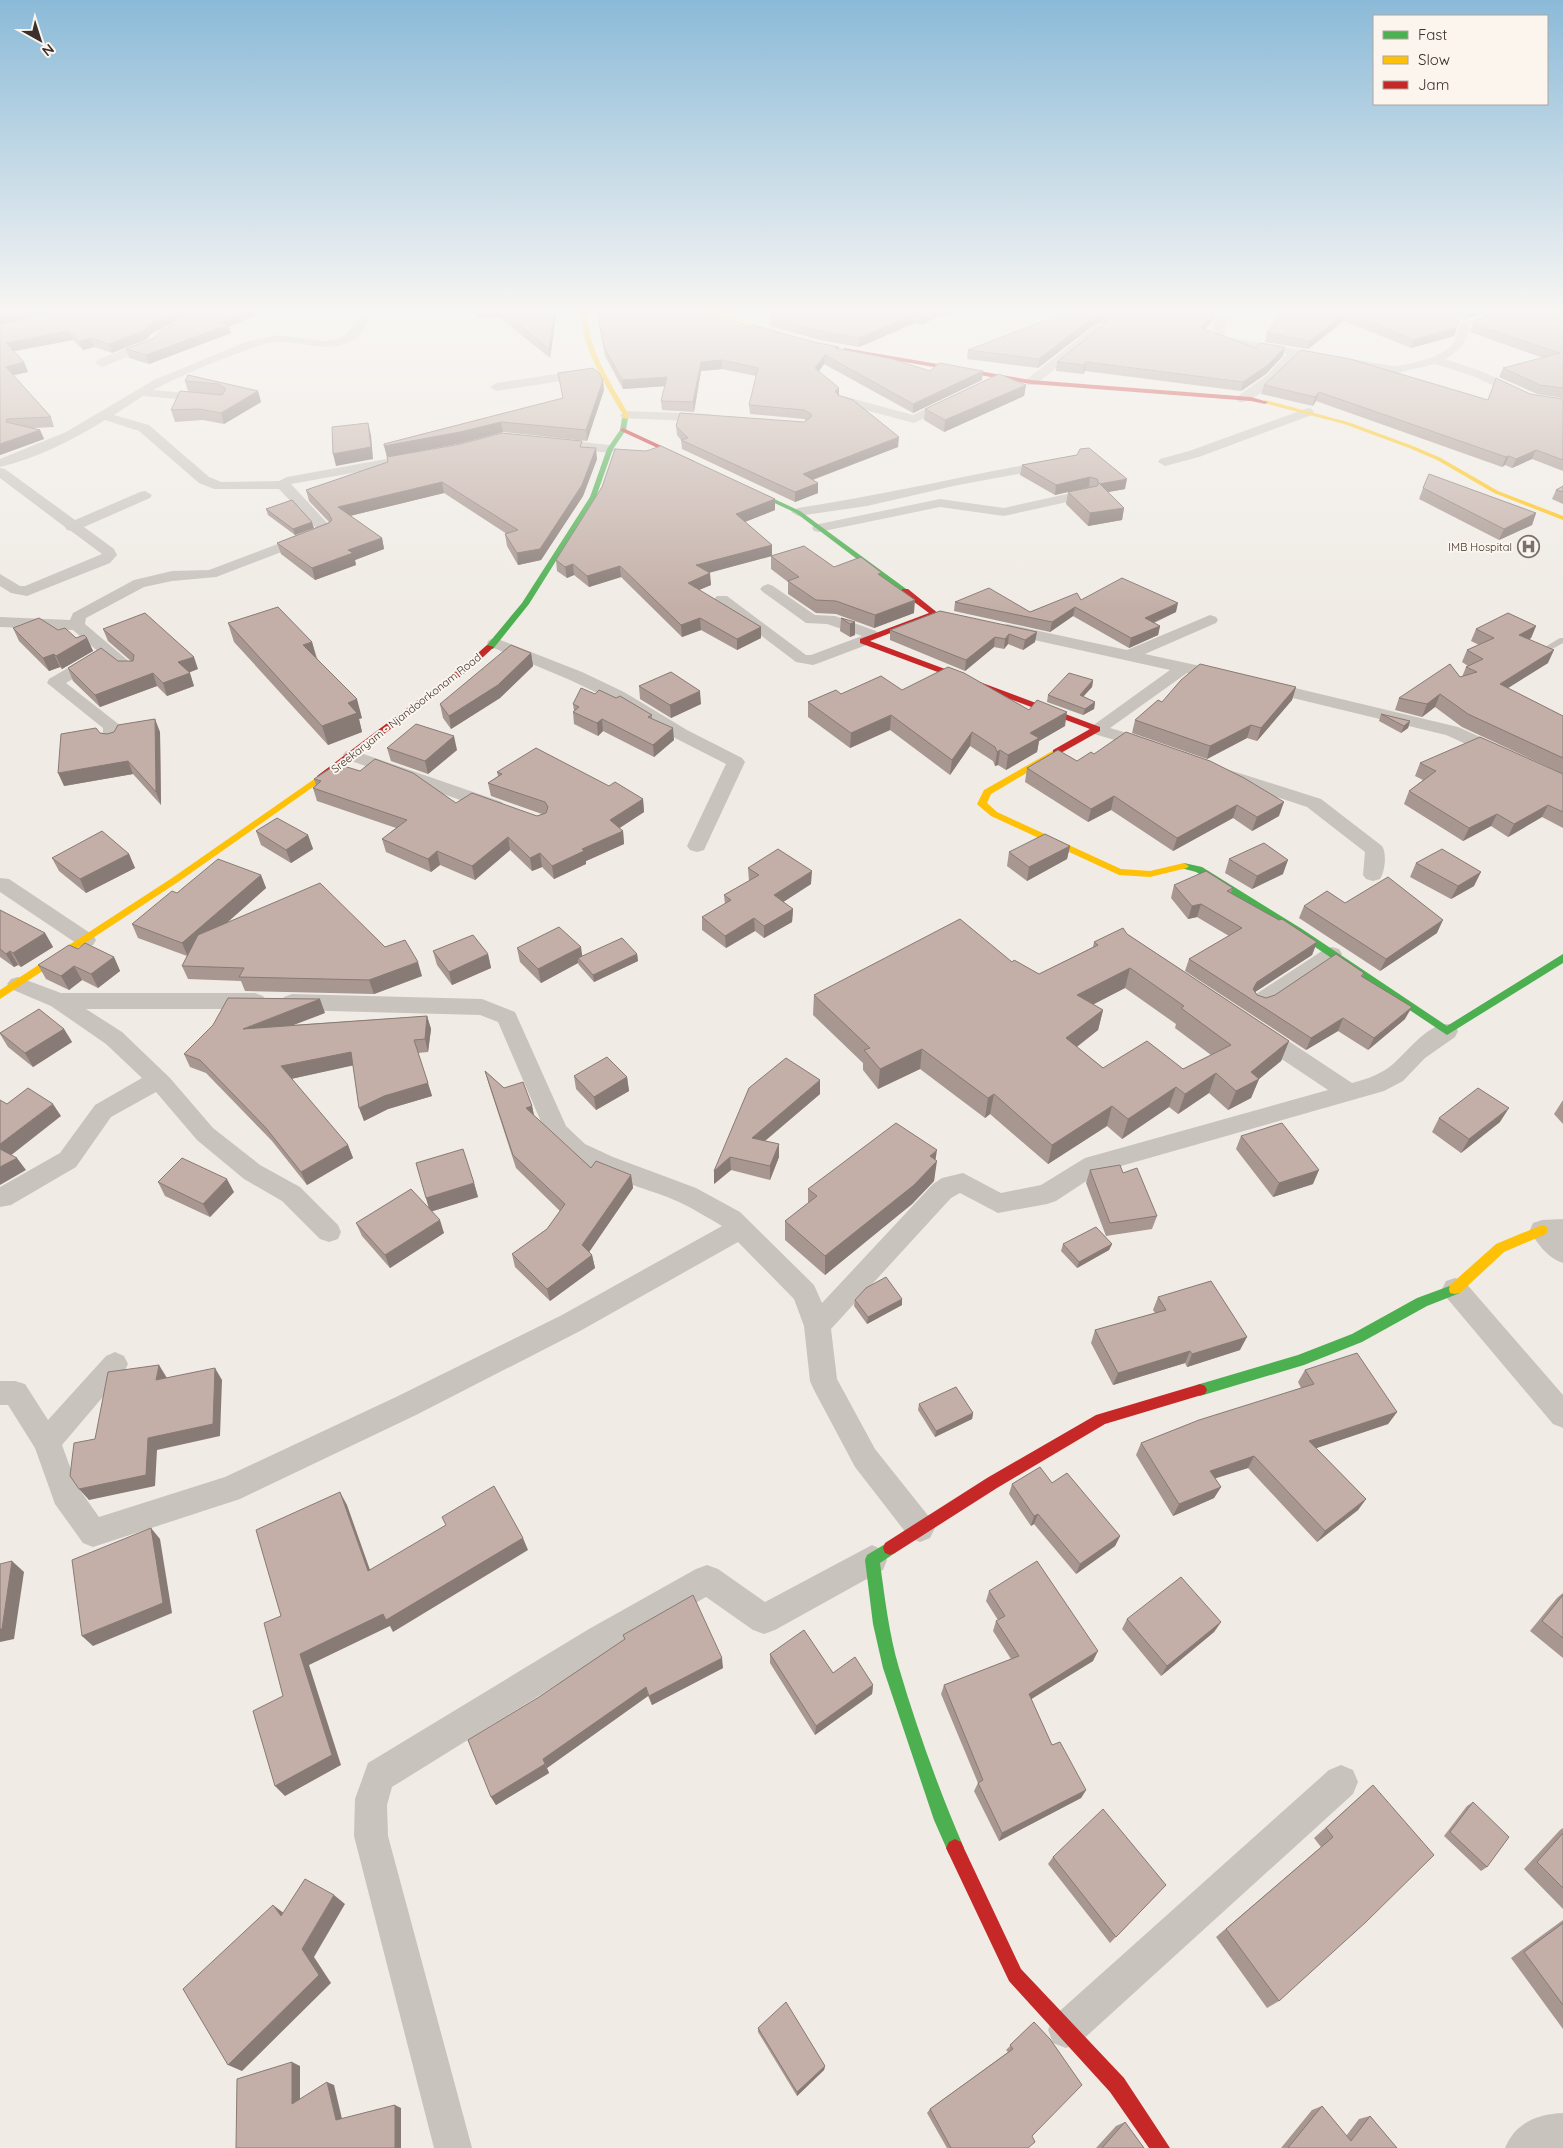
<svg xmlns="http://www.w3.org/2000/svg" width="1563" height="2148" font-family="Quicksand,sans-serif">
	<rect width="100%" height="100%" fill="#f0ebe5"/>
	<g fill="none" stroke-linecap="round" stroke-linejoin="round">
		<polygon fill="#c9c3be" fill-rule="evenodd" points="1560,638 1563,638 1563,643 1540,656 1533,654"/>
		<g fill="#c9c3be" fill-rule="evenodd">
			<path d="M362,309h11c-5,12 -11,28 -24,33 -24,11 -47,-1 -71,0 -17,1 -32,9 -48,14 -26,10 -52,21 -77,34l55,5 6,4 -2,3 -69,-6 -29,19 35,10 60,52 12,5 58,-1 8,-4 127,-23 7,4 -7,4 -123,22 40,43 2,3 -2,3 -115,44 -44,4 -28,6 -58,31 -1,6 53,45 -2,3h-12l-22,-17 2,3 -2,3 -36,22 55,43v14l-3,4 -6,1 -6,-1 -3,-4v-12l-56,-45 2,-4 41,-24 11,-1 -28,-24 -73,-3v-10l70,3 3,-7 61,-33 38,-9 37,-1 108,-41 -38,-40h-65l-15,-6 -60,-52 -34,-11c-32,20 -68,38 -105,47v-8l66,-27 88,-52 92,-38 32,-7 45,6 11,-1 10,-4 10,-10z"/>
			<path d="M1203,309h12l8,8 20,-8h16l-33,14 -2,12 2,2 167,29c16,-1 52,-9 61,-24 3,-6 3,-13 6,-18h8l2,2c-4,17 -10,25 -25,33l36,12 55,25 27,4v8l-36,-7 -54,-25 -38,-12 -42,10 -95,-17c-11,11 -44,49 -60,45l-2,-3 2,-3 29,-21 20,-21 -69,-12 -6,-6 3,-14z"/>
			<polygon points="1099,325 1105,328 1103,330 1035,385 1027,385 1025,382 1027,379 1095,326"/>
			<polygon points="155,337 161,340 156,345 105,366 101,367 95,363 97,360"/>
			<polygon points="589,369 595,373 593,376 496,391 490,387 496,383"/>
			<polygon points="843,396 913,415 948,398 956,398 958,401 956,404 914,423 839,403 837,400"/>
			<polygon points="1308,408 1312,409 1314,412 1312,415 1199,457 1165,466 1158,462 1160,459 1189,451"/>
			<polygon points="626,411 710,414 716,418 710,422 622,418 620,415"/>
			<polygon points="554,439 610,445 617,449 610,453 549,446 547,443"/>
			<path d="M1052,460l5,1 2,3 -2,3 -99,18 -91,21 -69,10 -7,-4 7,-4c85,-13 169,-33 254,-48z"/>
			<polygon points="0,468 5,469 75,520 140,492 145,491 152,495 150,498 84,527 114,549 117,555 110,563 27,596 11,593 0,586 0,574 20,586 25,586 102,554 71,531 67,530 65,527 0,478"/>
			<polygon points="1089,489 1094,490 1096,493 1094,496 1004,516 940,507 819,532 814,531 812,528 814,525 819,524 940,499 1004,508"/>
			<polygon points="768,584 773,586 815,615 835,616 876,631 878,634 876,637 869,639 871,641 869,644 819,663 813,665 796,662 717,602 714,599 717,596 727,596 806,655 811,655 862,636 827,624 806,623 763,592 760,589 763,586"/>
			<polygon points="1210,615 1216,617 1218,620 1216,623 1145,654 1228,672 1230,676 1228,680 1222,681 1187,673 1110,728 1154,741 1157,745 1154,749 1148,750 1091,733 1088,729 1170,670 1007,634 1001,632 999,629 1001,626 1007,624 1127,650"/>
			<polygon points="495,638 582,672 624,692 687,730 742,758 745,762 704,850 697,852 690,850 687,846 726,764 675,738 612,700 570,680 489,646 487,643 489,640"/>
			<polygon points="1266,681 1458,727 1507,749 1510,753 1507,757 1501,758 1495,757 1446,735 1260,690 1258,686 1260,682"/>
			<polygon points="352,750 502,802 504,806 502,810 495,812 488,810 346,759 343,755 346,751"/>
			<path d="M1223,768l98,31 61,47c5,7 3,26 -2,33l-7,2 -7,-2 -3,-4 2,-23 -58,-45 -90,-30 -3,-4 3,-4z"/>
			<polygon points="0,878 9,879 93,935 96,940 93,945 86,947 79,945 0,892"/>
			<polygon points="1332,947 1339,949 1342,954 1339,959 1269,1006 1261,1009 1253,1006 1250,1001 1253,996 1325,949"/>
			<polygon points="18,977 61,993 255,993 263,996 266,1001 263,1006 255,1009 86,1009 122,1032 170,1078 213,1128 260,1165 300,1187 338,1225 341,1232 338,1239 329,1242 320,1239 282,1201 244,1179 197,1140 156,1092 111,1117 76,1167 11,1205 0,1207 0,1187 60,1153 95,1105 142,1078 106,1044 51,1006 11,989 7,984 11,979"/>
			<path d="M292,994l190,5 33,13 51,114 19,18 28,13 83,31 44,24 74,73 8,18 111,-119 9,-6 21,-5 38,20 40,-8 44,-27 243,-68 -75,-50 -3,-6 3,-6 8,-2 8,2 83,55c12,-3 23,-7 33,-13 20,-12 43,-53 70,-45l3,6 -3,6 -30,21 -22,23 -19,10 -284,81 -44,29 -9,3 -49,9 -38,-20 -9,5 -120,131 6,50 38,70 55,69 5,10 -5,10 -10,4 -10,-4 -55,-71 -41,-77 -4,-9 -6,-55 -10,-27 -56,-57 -158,89 -164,84 -176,84 -147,48 -10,-4 -28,-39 -20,-56 -27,-43h-8v-24h15l10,3 23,36 58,-64 9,-4 9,4 4,8 -4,8 -62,73 15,41 22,31 126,-40 171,-80 166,-82 160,-89c-14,-8 -28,-17 -43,-24 -41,-19 -111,-29 -134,-71l-47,-109 -18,-7 -188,-5 -8,-3 -3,-5 3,-5z"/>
			<path d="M1563,1219v44c-14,-4 -27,-20 -33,-33l3,-7 9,-3z"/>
			<polygon points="1455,1278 1464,1281 1563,1395 1563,1428 1553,1424 1446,1297 1442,1289 1446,1281"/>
			<polygon points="872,1545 883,1550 887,1560 883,1570 775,1630 764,1634 753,1630 706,1597 611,1651 392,1787 387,1805 388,1836 472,2148 434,2148 354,1836 355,1799 368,1763 589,1629 696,1569 707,1565 718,1569 765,1602"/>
			<polygon points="1341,1765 1353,1770 1358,1782 1353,1794 1079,2043 1066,2048 1053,2043 1048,2030 1053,2017 1329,1770"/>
			<path d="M1563,2113v35h-58c10,-25 32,-34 58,-35z"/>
		</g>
		<g fill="#4caf50" fill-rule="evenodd">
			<polygon points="625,416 628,418 626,430 613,449 596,497 529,604 493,649 487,649 487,645 522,603 590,497 607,449 620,430 622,418"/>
			<polygon points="740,485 744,485 800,511 909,591 902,593 796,513 740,487"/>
			<polygon points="1184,863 1202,867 1302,929 1447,1026 1563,954 1563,963 1447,1035 1294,933 1196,872 1181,868 1179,866"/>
			<polygon points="1455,1284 1460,1285 1461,1289 1460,1293 1427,1306 1362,1342 1304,1365 1200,1396 1195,1394 1193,1390 1195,1386 1200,1384 1298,1355 1352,1334 1417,1298"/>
			<path d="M890,1541l5,2 2,5 -2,5 -15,10c5,36 9,71 19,105 18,61 40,122 65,180l-3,6 -6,3 -6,-3 -15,-34 -51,-152 -10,-44 -8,-64 2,-5z"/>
		</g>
		<g fill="#ffc107" fill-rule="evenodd">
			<path d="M580,309h6c2,40 24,73 43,106l-2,4 -5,-1 1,-3c-19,-33 -41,-66 -43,-106z"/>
			<polygon points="702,309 710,309 734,320 788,337 783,338 730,322"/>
			<polygon points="1265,400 1348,422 1413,446 1441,458 1498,491 1563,516 1563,520 1494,493 1437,460 1409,448 1344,424 1263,403 1262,402"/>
			<polygon points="1056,749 1060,752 1059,754 991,794 987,803 997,812 1121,869 1150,871 1184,863 1189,866 1187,868 1150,877 1119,875 991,816 979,806 977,804 984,790"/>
			<polygon points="320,775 325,778 323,780 178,882 0,999 0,990 172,878"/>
			<polygon points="1542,1225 1546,1226 1548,1230 1546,1234 1504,1252 1460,1293 1455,1294 1450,1293 1449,1289 1450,1285 1496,1244"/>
		</g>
		<g fill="#c62828" fill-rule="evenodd">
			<polygon points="844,348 1031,380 1251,397 1268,402 1265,404 1251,401 1031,384 842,351"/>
			<polygon points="623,428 694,461 695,462 690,463 621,431 620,430"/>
			<polygon points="902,589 908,589 939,614 870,641 1100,727 1100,731 1059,754 1053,754 1053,750 1090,729 860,643 860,639 929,613 902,593"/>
			<polygon points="487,645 494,647 469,670 323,780 317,780 317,776 463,666"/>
			<polygon points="1200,1384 1205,1386 1207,1390 1205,1394 1105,1424 997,1488 895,1553 890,1555 885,1553 883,1548 885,1543 987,1478 1096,1415"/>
			<polygon points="955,1839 961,1842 1021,1969 1124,2078 1170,2148 1149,2148 1110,2092 1009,1981 946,1848 949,1842"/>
		</g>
	</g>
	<g fill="#a89690" fill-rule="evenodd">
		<polygon points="67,309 203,309 152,333 147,339 112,353 94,347 83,350 73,340 14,351 24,362 28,372 13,375 51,417 54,427 33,428 40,430 44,439 0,455 0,325"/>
		<polygon points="269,309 229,327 231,333 149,364 129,358 126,349 154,338"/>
		<polygon points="474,309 557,309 550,358 499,317 477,319"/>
		<polygon points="596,309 693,309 744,328 839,347 839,349 930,371 982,380 913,413 824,364 819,371 839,395 898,447 813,480 818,493 795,502 682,449 681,440 677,435 676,426 804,422 806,420 804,419 750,414 749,405 756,376 722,369 701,371 694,412 662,410 661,401 665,386 623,389 605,356"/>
		<polygon points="896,309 960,309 943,317 940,316 921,325 915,323 859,347 820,340 770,326 770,317 894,310"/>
		<polygon points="1076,309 1212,321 1205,329 1256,348 1283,356 1266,374 1241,391 1085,371 1083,374 1056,371 1057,362 1103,325 1100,323 1094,325 1038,368 967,359 968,350"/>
		<polygon points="1285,309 1426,309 1457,327 1454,336 1411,348 1344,321 1308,349 1265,342 1267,333"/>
		<polygon points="1429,309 1495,309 1464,320"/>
		<polygon points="1563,309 1563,398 1537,394 1499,377 1503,368 1543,358 1470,332 1474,321"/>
		<polygon points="558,373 604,390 587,441 503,432 462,443 387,457 384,444 563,398"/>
		<polygon points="188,375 258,391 261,402 224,424 203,420 175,422 171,410 188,391 185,381"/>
		<polygon points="1026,385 1024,396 944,432 924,420 925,409"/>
		<polygon points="1264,385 1488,400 1530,394 1563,399 1563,471 1532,459 1512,468 1505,465 1502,467 1316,401 1313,406 1261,394"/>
		<polygon points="583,447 597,459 583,496 541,560 518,565 507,546 505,534 507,534 444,493 350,516 382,538 384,549 355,560 356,565 315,580 281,554 277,543 329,522 309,501 306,490"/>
		<polygon points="1077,455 1125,489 1108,492 1124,508 1122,520 1088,526 1066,504 1068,492 1089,487 1055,495 1020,475 1022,465"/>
		<polygon points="1563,486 1563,504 1552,499 1556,490"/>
		<polygon points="1423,488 1536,513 1532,525 1499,540 1419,499"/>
		<polygon points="775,499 775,510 745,522 772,545 772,556 834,567 882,577 914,613 874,628 836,614 816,613 788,594 788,582 771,569 771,556 709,573 711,585 699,590 761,627 761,638 737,650 701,630 682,637 621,577 589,587 574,575 567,578 557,571 556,560"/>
		<polygon points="266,509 314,528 295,535 268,515"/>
		<polygon points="1081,600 1176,612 1154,623 1160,626 1158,635 1129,648 1073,616 1050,632 954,611 955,602 1030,612"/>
		<polygon points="940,611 1035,642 1023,650 1008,644 1004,649 994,647 965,671 890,640 890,630"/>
		<polygon points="841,618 855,622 855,635 850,637 840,631"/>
		<polygon points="228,623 312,642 317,658 362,718 359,719 362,732 328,745 234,642"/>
		<polygon points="1536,626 1531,638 1529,639 1548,663 1507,688 1563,716 1563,774 1462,727 1435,707 1422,717 1395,710 1399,698 1462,677 1466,667 1468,666 1462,662 1467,650 1479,645 1471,641 1476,629"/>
		<polygon points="13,628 58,630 76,638 87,638 93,651 62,669 60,667 49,671 19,641"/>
		<polygon points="103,629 198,669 189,672 194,686 167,696 157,686 100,707 73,681 68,668 118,661 131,661 108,641"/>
		<polygon points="531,653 533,666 500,698 451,729 443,718 440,704"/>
		<polygon points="1093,680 1092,687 1083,697 1095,702 1094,709 1083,715 1047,702 1048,695"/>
		<polygon points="639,686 701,704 671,718 640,699"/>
		<polygon points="1296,687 1292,700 1257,741 1247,738 1207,759 1132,733 1135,720 1162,702"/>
		<polygon points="902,690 1029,710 1065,726 1039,741 1037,752 1006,770 998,765 995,766 993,761 970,746 950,775 890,730 850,748 808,717 808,702 841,694"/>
		<polygon points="573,704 652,715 652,719 674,740 654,757 603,731 598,736 574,724 573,712 574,711"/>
		<polygon points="1381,714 1410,721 1408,728 1401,733 1379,721"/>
		<polygon points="160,732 161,805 133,774 64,786 100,733 107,734"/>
		<polygon points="387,748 457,750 428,774 391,761"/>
		<polygon points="1094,754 1279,816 1252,831 1233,818 1173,851 1111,810 1088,822 1025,782 1027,768 1077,761"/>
		<polygon points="1420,763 1563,774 1563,828 1542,817 1508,837 1491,826 1463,841 1404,804 1409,791 1423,780 1415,776"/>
		<polygon points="497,772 609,786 643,799 644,812 619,828 623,831 624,844 586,861 586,864 554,879 542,867 532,871 510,850 475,880 440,865 431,872 386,852 382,839 396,828 317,801 313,788 316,785 314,779 456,803 537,816 542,814 491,796 488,783 498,776"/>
		<polygon points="256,831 308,835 313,849 291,863 261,845"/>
		<polygon points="1070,846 1067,859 1027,881 1007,866 1009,852"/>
		<polygon points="129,854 135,868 86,893 59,871 52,858"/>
		<polygon points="1229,859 1283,874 1252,889 1225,873"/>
		<polygon points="1416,863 1474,886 1451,899 1410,877"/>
		<polygon points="748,868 811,884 783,902 793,909 792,922 764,938 755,931 726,948 702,930 702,917 725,904 724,895 749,881"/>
		<polygon points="261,875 266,888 228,922 385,947 422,976 374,994 245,991 241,981 188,979 182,966 187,956 138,938 132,924 177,893"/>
		<polygon points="1174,885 1233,888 1231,893 1317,942 1312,955 1255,992 1257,995 1266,998 1364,973 1363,977 1405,1019 1368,1050 1338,1031 1306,1050 1185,971 1189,959 1229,936 1197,917 1188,919 1171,898"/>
		<polygon points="1345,903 1437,933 1380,971 1299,918 1304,906"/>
		<polygon points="0,910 45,933 53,947 21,967 18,965 14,967 0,957"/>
		<path d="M1127,934l162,107 -8,20 -22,18 -8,19 -23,12 -19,-17 -31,21 -9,-7 -47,32 -15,-13 -59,38 -58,-50 -5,4 -65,-49 -42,20 -15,-19v-7l-50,-48 1,-20 198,-33 27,12 54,-27 1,-5zM1125,988l51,36 -1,4 36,27 -28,14 -80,-1 -26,-21 21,-17 5,-20 -10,-6z"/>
		<polygon points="517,948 582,956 637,954 638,961 594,982 579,965 578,963 541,983 520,962"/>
		<polygon points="78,949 114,957 120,971 98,988 82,980 69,990 46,979 38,965"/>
		<polygon points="433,951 488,954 491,968 452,985 437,965"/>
		<polygon points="325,1013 293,1025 427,1016 431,1029 428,1052 418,1053 432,1096 388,1109 364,1121 353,1065 291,1079 348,1145 353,1158 307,1185 272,1141 206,1073 190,1067 184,1054"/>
		<polygon points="64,1029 72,1042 33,1067 8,1047 0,1034"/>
		<polygon points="485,1071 504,1088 532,1106 534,1116 591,1168 631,1175 633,1188 589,1252 592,1255 595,1268 550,1301 515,1267 512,1254 547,1229 560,1211 516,1168 489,1085"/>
		<polygon points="574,1076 627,1077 629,1091 596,1110 576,1089"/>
		<polygon points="749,1088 820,1094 765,1141 779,1144 779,1157 770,1180 731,1170 714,1184"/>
		<polygon points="1563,1100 1563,1124 1554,1114"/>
		<polygon points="1439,1118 1500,1122 1461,1153 1432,1132"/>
		<polygon points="1241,1136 1313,1184 1273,1197 1236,1149"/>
		<polygon points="936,1160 934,1181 912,1204 825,1275 785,1240 785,1221 808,1203 808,1189"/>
		<polygon points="1090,1170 1123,1173 1157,1216 1152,1229 1106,1236 1086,1183"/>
		<polygon points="158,1182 234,1192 210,1217 165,1196"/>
		<polygon points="474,1183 478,1197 432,1211 444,1233 390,1268 362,1236 356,1223 429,1208 426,1198"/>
		<polygon points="1063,1244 1112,1244 1109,1250 1077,1268 1061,1251"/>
		<polygon points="1158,1297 1240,1350 1187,1367 1185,1363 1113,1385 1091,1343 1095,1330 1155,1313 1153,1310"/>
		<polygon points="855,1300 902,1305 867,1324 854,1306"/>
		<polygon points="1305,1370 1397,1412 1388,1424 1316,1448 1366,1499 1358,1510 1317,1542 1248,1468 1215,1478 1221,1487 1214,1498 1173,1516 1136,1455 1141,1443 1301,1388 1298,1382"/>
		<polygon points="919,1404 973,1413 972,1419 935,1437 918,1410"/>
		<polygon points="1052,1483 1120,1536 1115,1546 1076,1574 1034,1524 1031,1526 1009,1494 1012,1484"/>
		<polygon points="989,1591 1093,1661 1031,1699 1052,1745 1086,1790 1081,1798 999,1841 974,1791 978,1783 941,1694 944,1685 1011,1659 993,1631 996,1621 998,1620 986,1601"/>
		<polygon points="1563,1593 1563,1658 1530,1631 1557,1598"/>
		<polygon points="1127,1619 1221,1622 1214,1632 1161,1676 1122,1629"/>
		<polygon points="623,1635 723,1668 652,1705 648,1696 547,1768 549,1773 496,1805 491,1797 539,1697 625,1640"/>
		<polygon points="770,1654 873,1685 872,1694 815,1735 770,1663"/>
		<polygon points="1373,1785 1279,2001 1267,2008 1216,1937 1321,1847 1314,1838"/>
		<polygon points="1473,1802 1487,1867 1481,1871 1444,1836 1467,1806"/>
		<polygon points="1563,1828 1563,1909 1524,1869 1560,1830"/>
		<polygon points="1053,1857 1166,1885 1110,1943 1048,1864"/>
		<polygon points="1563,1920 1563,2029 1511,1958"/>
		<polygon points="1034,2022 1032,2136 1028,2148 947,2148 927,2113 930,2109 1008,2052 1006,2050"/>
		<polygon points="758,2028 825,2066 824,2070 797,2096 758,2032"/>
		<polygon points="1322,2106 1346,2136 1359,2119 1370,2116 1397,2148 1281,2148 1312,2110"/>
		<polygon points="1125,2122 1144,2148 1096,2148 1116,2126"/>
	</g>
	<g fill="#887a75">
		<polygon points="25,309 63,309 0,325 0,315"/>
		<polygon points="182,309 203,309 152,333 147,339 112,353 109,344"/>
		<polygon points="248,309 269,309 229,327 231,333 149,364 146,355"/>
		<polygon points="482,309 498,309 499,317 477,319 476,310"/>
		<polygon points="555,309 557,309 550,358 549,349"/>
		<polygon points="937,309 940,309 940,316 921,325 921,316"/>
		<polygon points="943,309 960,309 943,317"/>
		<polygon points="1473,309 1495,309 1464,320 1467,311"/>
		<polygon points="1346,312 1344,321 1308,349 1310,341"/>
		<polygon points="1214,313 1212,321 1199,336 1201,328"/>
		<polygon points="915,314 915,323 859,347 859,338"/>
		<polygon points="1101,315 1100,323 1094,325 1038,368 1039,359 1095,316"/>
		<polygon points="1457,327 1454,336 1411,348 1414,340"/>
		<polygon points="69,331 73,340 10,352 6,343"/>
		<polygon points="91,338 94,347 83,350 79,341"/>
		<polygon points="1285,347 1283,356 1266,374 1241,391 1243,382"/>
		<polygon points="825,355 824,364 815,377 815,368"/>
		<polygon points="722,360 722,369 701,371 694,412 693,402 701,362"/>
		<polygon points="24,362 28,372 10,376 6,367"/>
		<polygon points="1086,362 1085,371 1083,374 1084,365"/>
		<polygon points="983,371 982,380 913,413 913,404"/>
		<polygon points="667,377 667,386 623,389 622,380"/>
		<polygon points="603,380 604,390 587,441 586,430"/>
		<polygon points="1026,385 1024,396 944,432 945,420"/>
		<polygon points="839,388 839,397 835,391"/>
		<polygon points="258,391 261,402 224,424 221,413"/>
		<polygon points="1319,392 1316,401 1313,406 1315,397"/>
		<polygon points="501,422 503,432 462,443 387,457 384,446"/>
		<polygon points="368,423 371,435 373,459 336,466 333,454"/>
		<polygon points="40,430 44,439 0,455 0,444"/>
		<polygon points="899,437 898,447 803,483 803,474"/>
		<polygon points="596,448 597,459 583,496 541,560 518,565 517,553"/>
		<polygon points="1536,450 1532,459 1512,468 1516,459"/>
		<polygon points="1509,456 1505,465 1502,467 1506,457"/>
		<polygon points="1090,477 1089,487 1055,495 1056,485"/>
		<polygon points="1127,479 1125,489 1098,494 1099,484"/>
		<polygon points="442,482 444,493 341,518 338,507"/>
		<polygon points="818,483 818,493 795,502 795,492"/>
		<polygon points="775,499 775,510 737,525 736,514"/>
		<polygon points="1124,508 1122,520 1088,526 1090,513"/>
		<polygon points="1536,513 1532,525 1499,540 1504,529"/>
		<polygon points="312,522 314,528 295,535 293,529"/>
		<polygon points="382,538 384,549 355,560 356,565 315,580 312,568 348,550"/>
		<polygon points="772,545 772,556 696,576 696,565"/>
		<polygon points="573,564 574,575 567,578 565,567"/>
		<polygon points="620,566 621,577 589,587 587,576"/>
		<polygon points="710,573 711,585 689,594 688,583"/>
		<polygon points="915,600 914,613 874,628 875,615"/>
		<polygon points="1178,603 1176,612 1143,627 1145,618"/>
		<polygon points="1075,607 1073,616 1050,632 1052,622"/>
		<polygon points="700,618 701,630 682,637 681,625"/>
		<polygon points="855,622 855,635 850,637 850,624"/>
		<polygon points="1160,626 1158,635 1129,648 1131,638"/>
		<polygon points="1536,626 1531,638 1514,647 1519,635"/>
		<polygon points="761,627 761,638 737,650 737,639"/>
		<polygon points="1037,632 1035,642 1023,650 1025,640"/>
		<polygon points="1009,634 1008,644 1004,649 1005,639"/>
		<polygon points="995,637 994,647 965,671 966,660"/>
		<polygon points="87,638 93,651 62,669 56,656"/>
		<polygon points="312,642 317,661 303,645"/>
		<polygon points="1554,650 1548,663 1494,697 1500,684"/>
		<polygon points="531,653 533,666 500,698 451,729 449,716"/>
		<polygon points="54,654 60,667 49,671 43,658"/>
		<polygon points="194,657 198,669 183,675 178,662"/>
		<polygon points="153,673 157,686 100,707 95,695"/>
		<polygon points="190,673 194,686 167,696 163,683"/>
		<polygon points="1093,680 1092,687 1078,702 1080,695"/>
		<polygon points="1296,687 1292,700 1257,741 1261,728"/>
		<polygon points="700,691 701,704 671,718 670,705"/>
		<polygon points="1440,694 1435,707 1422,717 1427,704"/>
		<polygon points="357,699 362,718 359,719 362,732 328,745 322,726 348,703"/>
		<polygon points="1095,702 1094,709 1083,715 1085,709"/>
		<polygon points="1067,712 1065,726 1039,741 1037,752 1006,770 1008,755 1030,733"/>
		<polygon points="891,715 890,730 850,748 851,733"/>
		<polygon points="155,719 160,732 161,805 156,792"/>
		<polygon points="602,719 603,731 598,736 597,723"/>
		<polygon points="1410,721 1408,728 1401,733 1404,726"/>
		<polygon points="1251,725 1247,738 1207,759 1210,746"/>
		<polygon points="673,728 674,740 654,757 653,745"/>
		<polygon points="972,732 970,746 950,775 952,760"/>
		<polygon points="454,736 457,750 428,774 425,761"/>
		<polygon points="1000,750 998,765 995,766 997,752"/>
		<polygon points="128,761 133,774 64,786 58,773"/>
		<polygon points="1114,796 1111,810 1088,822 1091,809"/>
		<polygon points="643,799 644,812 612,833 610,820"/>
		<polygon points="1284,802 1279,816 1252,831 1257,817"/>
		<polygon points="1237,805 1233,818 1173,851 1177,838"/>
		<polygon points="1548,805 1542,817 1508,837 1514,824"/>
		<polygon points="1497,814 1491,826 1463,841 1469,828"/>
		<polygon points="623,831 624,844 586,861 586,864 554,879 552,866 582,849"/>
		<polygon points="308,835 313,849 291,863 286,850"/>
		<polygon points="508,837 510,850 475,880 472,866"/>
		<polygon points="1070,846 1067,859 1027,881 1029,867"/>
		<polygon points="437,851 440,865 431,872 428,859"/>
		<polygon points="540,853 542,867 532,871 530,858"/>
		<polygon points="129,854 135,868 86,893 80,879"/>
		<polygon points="1288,860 1283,874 1252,889 1257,876"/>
		<polygon points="812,871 811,884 774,908 774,895"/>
		<polygon points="1481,872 1474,886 1451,899 1458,886"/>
		<polygon points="261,875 266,888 188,957 182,943"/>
		<polygon points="1201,904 1197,917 1188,919 1192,906"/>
		<polygon points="793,909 792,922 764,938 764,926"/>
		<polygon points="754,918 755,931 726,948 725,936"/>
		<polygon points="1443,920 1437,933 1380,971 1386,959"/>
		<polygon points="45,933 53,947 21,967 13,953"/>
		<polygon points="1317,942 1312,955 1252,994 1253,989 1257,982"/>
		<polygon points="581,947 583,961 578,958 578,963 541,983 538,969"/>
		<polygon points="10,951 18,965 14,967 6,954"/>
		<polygon points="488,954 491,968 452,985 449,972"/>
		<polygon points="637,954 638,961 594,982 593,975"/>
		<polygon points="114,957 120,971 98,988 91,974"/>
		<polygon points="418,962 422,976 374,994 369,980"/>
		<polygon points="74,966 82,980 69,990 61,976"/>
		<polygon points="1130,968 1125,988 1073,1015 1077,995"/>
		<polygon points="320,999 325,1013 249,1042 243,1029"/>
		<polygon points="1412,1007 1405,1019 1368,1050 1374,1038"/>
		<polygon points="1103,1010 1098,1030 1062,1058 1066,1038"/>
		<polygon points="427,1016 431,1029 428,1052 425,1039"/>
		<polygon points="1343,1018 1338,1031 1306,1050 1311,1038"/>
		<polygon points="64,1029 72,1042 33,1067 25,1053"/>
		<polygon points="1289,1041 1281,1061 1259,1079 1251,1098 1228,1110 1236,1091 1251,1072"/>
		<polygon points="922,1049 920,1069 878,1089 880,1069"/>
		<polygon points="351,1052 355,1065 286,1080 281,1066"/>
		<polygon points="1216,1073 1209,1093 1178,1114 1185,1094"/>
		<polygon points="627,1077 629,1091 596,1110 594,1097"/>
		<polygon points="820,1080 820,1094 753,1151 752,1138"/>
		<polygon points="428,1083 432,1096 388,1109 364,1121 359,1108 384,1096"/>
		<polygon points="1176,1087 1169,1107 1122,1139 1128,1119"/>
		<polygon points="994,1094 990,1114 985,1118 988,1098"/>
		<polygon points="53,1104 61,1116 5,1160 0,1153 0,1144"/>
		<polygon points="532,1106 535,1120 526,1108"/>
		<polygon points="1112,1106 1107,1126 1048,1164 1052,1145"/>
		<polygon points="1509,1108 1500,1122 1461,1153 1469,1139"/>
		<polygon points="779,1144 779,1157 770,1180 770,1166"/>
		<polygon points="348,1145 353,1158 307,1185 301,1172"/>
		<polygon points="937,1150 935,1163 937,1161 934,1181 912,1204 825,1275 825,1256 930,1156"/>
		<polygon points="730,1157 731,1170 714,1184 714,1171"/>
		<polygon points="17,1158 26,1170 0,1185 0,1167"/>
		<polygon points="1319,1170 1313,1184 1273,1197 1279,1183"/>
		<polygon points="631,1175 633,1188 585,1258 582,1245"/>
		<polygon points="227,1179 234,1192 210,1217 203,1204"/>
		<polygon points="474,1183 478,1197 430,1212 426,1198"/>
		<polygon points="440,1220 444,1233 390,1268 385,1255"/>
		<polygon points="1112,1244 1109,1250 1077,1268 1079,1262"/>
		<polygon points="592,1255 595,1268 550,1301 547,1289"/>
		<polygon points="902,1299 902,1305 867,1324 868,1317"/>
		<polygon points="1247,1337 1240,1350 1187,1367 1192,1354"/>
		<polygon points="1190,1351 1185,1363 1113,1385 1118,1373"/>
		<polygon points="159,1365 167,1378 156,1380"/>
		<polygon points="215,1368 222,1380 220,1436 157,1450 155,1486 89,1500 79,1489 148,1438"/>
		<polygon points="1397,1412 1388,1424 1302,1453 1309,1441"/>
		<polygon points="973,1413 972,1419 935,1437 936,1431"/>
		<polygon points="1254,1456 1248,1468 1204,1482 1210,1471"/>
		<polygon points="1221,1487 1214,1498 1173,1516 1179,1504"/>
		<polygon points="340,1492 347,1505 375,1584 368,1571"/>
		<polygon points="1366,1499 1358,1510 1317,1542 1325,1531"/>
		<polygon points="1038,1514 1034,1524 1031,1526 1034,1516"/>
		<polygon points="151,1528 160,1539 172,1613 93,1646 82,1636"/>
		<polygon points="1120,1536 1115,1546 1076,1574 1080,1564"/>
		<polygon points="523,1538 528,1550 393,1632 390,1626 309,1665 341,1765 285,1796 275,1786 300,1654"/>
		<polygon points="12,1561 24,1572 14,1639 0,1642 0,1629"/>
		<polygon points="1221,1622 1214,1632 1161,1676 1167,1666"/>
		<polygon points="1098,1651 1093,1661 1025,1703 1029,1694"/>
		<polygon points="722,1658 723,1668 652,1705 649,1696"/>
		<polygon points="873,1685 872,1694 815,1735 816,1726"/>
		<polygon points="646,1687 648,1696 547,1768 543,1759"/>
		<polygon points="545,1764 549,1773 496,1805 491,1797"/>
		<polygon points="1086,1790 1081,1798 999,1841 1002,1833"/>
		<polygon points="334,1895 345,1904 314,1957 331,1983 242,2071 228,2065 302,1949"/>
		<polygon points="273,1905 285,1914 281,1916"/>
		<polygon points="292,2062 300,2066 300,2106 292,2104"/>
		<polygon points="825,2066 824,2070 797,2096 797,2092"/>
		<polygon points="327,2082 334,2085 343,2123 336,2120"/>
		<polygon points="395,2105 401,2108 401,2148 395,2148"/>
	</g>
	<g fill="#c3afa7" stroke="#887a75" fill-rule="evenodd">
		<polygon points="0,309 25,309 0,315"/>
		<polygon points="67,309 182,309 149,324 144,331 109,344 91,338 79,341 69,331 6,343 24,362 6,367 51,417 7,419 6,422 40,430 0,444 0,325"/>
		<polygon points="206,309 248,309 220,322 228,325 146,355 126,349 154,338 159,332"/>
		<polygon points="500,309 555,309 549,349"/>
		<polygon points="597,309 693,309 744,328 752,325 818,343 839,347 835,348 892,359 930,371 939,363 983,371 913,404 825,355 815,368 839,388 835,391 838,395 853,400 899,437 803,474 818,483 795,492 681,440 688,438 676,426 680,413 804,422 811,417 811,414 804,410 749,405 758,368 722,360 701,362 693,402 661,401 667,377 622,380 604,347"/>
		<polygon points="787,309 890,309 894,310 896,309 937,309 921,316 915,314 859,338 821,331 770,317"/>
		<polygon points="1076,309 1210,309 1214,313 1201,328 1256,348 1260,343 1285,347 1268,365 1243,382 1086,362 1084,365 1057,362 1108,321 1107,318 1101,315 1095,316 1039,359 968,350"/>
		<polygon points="1285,309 1426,309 1459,321 1457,327 1414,340 1346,312 1310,341 1267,333"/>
		<polygon points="1460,309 1473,309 1467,311"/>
		<polygon points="1504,309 1563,309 1563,388 1540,385 1503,368 1560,353 1473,324 1474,321"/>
		<polygon points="1301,350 1350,359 1488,400 1496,378 1530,394 1563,399 1563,460 1536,450 1516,459 1509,456 1506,457 1319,392 1315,397 1264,385"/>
		<polygon points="593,368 599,373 603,380 586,430 501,422 460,432 384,446 384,444 563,398 558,373"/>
		<polygon points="999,374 1026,385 945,420 925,409"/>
		<polygon points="188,375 258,391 221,413 199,409 171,410 180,391 222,395 225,391 225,388 218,384 185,381"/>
		<polygon points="368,423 371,447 333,454 332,427"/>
		<polygon points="502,433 582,441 580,447 596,448 582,485 540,549 517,553 505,534 518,530 442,482 338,507 382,538 348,550 353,553 312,568 277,543 329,523 332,520 329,514 306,490 388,462 387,457 461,444"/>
		<polygon points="661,446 775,499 736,514 772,545 696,565 710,573 688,583 761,627 737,639 700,618 681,625 620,566 587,576 573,564 565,567 556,560 602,487 615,449 646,451"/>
		<polygon points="1089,448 1127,479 1099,484 1097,479 1090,477 1056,485 1022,465 1077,455 1080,449"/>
		<polygon points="1429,474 1536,513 1504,529 1423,488"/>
		<polygon points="1099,483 1124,508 1090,513 1068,492 1097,486"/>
		<polygon points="1563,486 1563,492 1556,490"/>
		<polygon points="292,500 312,522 293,529 266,509"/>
		<polygon points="804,546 834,567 861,557 882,573 878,574 915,600 875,615 836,601 816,600 788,581 799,577 771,556"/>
		<polygon points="1122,578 1178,603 1145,618 1160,626 1131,638 1075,607 1052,622 955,602 989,588 1030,612 1077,593 1081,600"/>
		<polygon points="278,607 312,642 303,645 357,699 348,703 357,713 322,726 228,623"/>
		<polygon points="940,611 1037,632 1025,640 1009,634 1005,639 995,637 966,660 890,630"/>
		<polygon points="145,613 194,657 178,662 190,673 163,683 153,673 95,695 68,668 101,648 118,661 133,661 134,655 103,629"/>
		<polygon points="1508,613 1536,626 1519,635 1554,650 1500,684 1563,716 1563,758 1468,714 1440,694 1427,704 1399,698 1450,664 1460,677 1477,672 1466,667 1483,659 1467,650 1494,638 1476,629"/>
		<polygon points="39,618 58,630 65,628 76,638 84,635 87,638 56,656 54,654 43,658 13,628"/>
		<polygon points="841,618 855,622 850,624"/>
		<polygon points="511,645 531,653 498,685 449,716 440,704"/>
		<polygon points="1200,664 1296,687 1261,728 1251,725 1210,746 1135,720 1158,700 1162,702 1181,680"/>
		<polygon points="948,667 964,673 1029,710 1037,700 1067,712 1030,733 1039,738 1008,755 1000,750 997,752 995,747 972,732 952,760 891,715 851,733 808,702 836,690 841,694 881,676 902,690"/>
		<polygon points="671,672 700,691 670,705 639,686"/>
		<polygon points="1069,673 1093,680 1080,695 1095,702 1085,709 1048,695"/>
		<polygon points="581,688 595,694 599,690 616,698 620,696 652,715 648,717 673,728 653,745 602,719 597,723 573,712 579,707 573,704"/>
		<polygon points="1381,714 1410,721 1404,726"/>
		<polygon points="155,719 156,792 128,761 58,773 61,734 96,728 100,733 107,734 114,732 118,725"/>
		<polygon points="416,724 454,736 425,761 387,748"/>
		<polygon points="1126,732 1210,761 1244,778 1284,802 1257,817 1237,805 1177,838 1114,796 1091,809 1027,768 1058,750 1077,761 1091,752 1094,754"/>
		<polygon points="1480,737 1563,774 1563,812 1548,805 1514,824 1497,814 1469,828 1409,791 1436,771 1420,763"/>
		<polygon points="536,748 609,786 615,782 643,799 610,820 623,831 582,849 584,851 552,866 540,853 530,858 508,837 472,866 437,851 428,859 382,839 407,820 313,788 321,781 314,779 337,764 360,771 375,759 413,773 456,803 472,793 537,816 546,813 548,807 545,802 488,783 502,774 497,772"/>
		<polygon points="277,818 308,835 286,850 256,831"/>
		<polygon points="102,831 129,854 80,879 52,858"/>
		<polygon points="1045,834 1070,846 1029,867 1009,852"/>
		<polygon points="1264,843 1288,860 1257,876 1229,859"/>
		<polygon points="778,849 812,871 774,895 793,909 764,926 754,918 725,936 702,917 731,900 724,895 759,875 748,868"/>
		<polygon points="1442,849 1481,872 1458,886 1416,863"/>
		<polygon points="218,859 261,875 182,943 132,924 172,891 177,893"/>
		<polygon points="1206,871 1233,888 1227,891 1279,920 1282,919 1317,942 1257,982 1253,989 1257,995 1266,998 1275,995 1336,954 1364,973 1361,976 1412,1007 1374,1038 1343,1018 1311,1038 1189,959 1242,928 1201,904 1192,906 1174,885"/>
		<polygon points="1388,877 1443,920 1386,959 1304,906 1327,891 1345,903"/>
		<polygon points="320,883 385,947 405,940 418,962 369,980 239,977 244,968 182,966 198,935"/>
		<polygon points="0,910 45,933 13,953 10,951 6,954 0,949"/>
		<path d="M960,919l52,43 2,-2 25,14 59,-29 -4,-3 29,-14 4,6 162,107 -38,31 8,7 -23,12 -20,-18 -31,21 -9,-7 -48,32 -16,-13 -60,39 -58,-51 -6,4 -66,-49 -42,20 -16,-19 6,-2 -56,-53zM1130,968l54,38 -3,2 50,37 -48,24 -36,-28 -44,27 -37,-30 37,-28 -26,-15z"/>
		<polygon points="559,927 581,947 538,969 517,948"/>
		<polygon points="473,935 488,954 449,972 433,951"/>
		<polygon points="622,938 637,954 593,975 578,958"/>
		<polygon points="85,943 114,957 91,974 74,966 61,976 38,965 69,945 78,949"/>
		<polygon points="228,998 320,999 243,1029 427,1016 425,1039 414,1040 428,1083 384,1096 359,1108 351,1052 281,1066 348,1145 301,1172 266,1128 200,1060 184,1054 213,1025"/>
		<polygon points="39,1009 64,1029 25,1053 0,1033"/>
		<polygon points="607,1057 627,1077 594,1097 574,1076"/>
		<polygon points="786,1058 820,1080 752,1138 779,1144 770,1166 730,1157 714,1171 749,1088"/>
		<polygon points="485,1071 504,1088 523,1082 532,1106 526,1108 591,1168 596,1161 631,1175 582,1245 592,1255 547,1289 512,1254 547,1229 565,1204 513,1155"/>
		<polygon points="28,1088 53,1104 0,1144 0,1100 7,1104"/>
		<polygon points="1478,1088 1509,1108 1469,1139 1439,1118"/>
		<polygon points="896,1123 937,1150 930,1156 937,1161 914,1185 825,1256 785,1221 817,1196 808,1189"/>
		<polygon points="1282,1123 1319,1170 1279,1183 1241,1136"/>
		<polygon points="0,1149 17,1158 0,1167"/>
		<polygon points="463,1149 474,1183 426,1198 416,1163"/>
		<polygon points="182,1158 227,1179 203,1204 158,1182"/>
		<polygon points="1120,1165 1123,1173 1137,1168 1157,1216 1110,1223 1090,1170"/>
		<polygon points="411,1189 440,1220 385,1255 356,1223"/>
		<polygon points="1096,1227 1112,1244 1079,1262 1063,1244"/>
		<polygon points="886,1277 902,1299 868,1317 855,1300 866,1288"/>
		<polygon points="1211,1281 1247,1337 1192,1354 1190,1351 1118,1373 1095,1330 1166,1310 1158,1297"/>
		<polygon points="1357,1353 1397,1412 1309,1441 1366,1499 1325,1531 1254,1456 1210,1471 1221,1487 1179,1504 1141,1443 1199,1420 1314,1384 1305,1370"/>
		<polygon points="159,1365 156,1380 215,1368 213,1424 148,1438 146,1475 79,1489 70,1476 74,1443 95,1439 108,1372"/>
		<polygon points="956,1387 973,1413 936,1431 919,1404"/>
		<polygon points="1040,1467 1052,1483 1067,1473 1120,1536 1080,1564 1038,1514 1034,1516 1012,1484"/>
		<polygon points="494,1486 523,1538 386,1620 383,1614 300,1654 332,1755 275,1786 253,1711 283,1696 264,1623 281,1616 256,1530 340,1492 368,1571 446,1525 442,1517"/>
		<polygon points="151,1528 163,1603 82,1636 72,1560"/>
		<polygon points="12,1561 2,1629 0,1629 0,1564"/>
		<polygon points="1037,1561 1098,1651 1029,1694 1052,1745 1060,1742 1086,1790 1002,1833 978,1783 983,1780 944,1685 1019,1656 996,1621 1005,1616 989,1591"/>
		<polygon points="1181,1577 1221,1622 1167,1666 1127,1619"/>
		<polygon points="693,1595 722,1658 649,1696 646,1687 543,1759 545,1764 491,1797 468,1740 539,1697 625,1639 623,1635"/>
		<polygon points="1563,1595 1563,1638 1542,1621"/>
		<polygon points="804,1630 833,1673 855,1657 873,1685 816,1726 770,1654"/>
		<polygon points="1373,1785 1434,1855 1366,1922 1279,2001 1226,1929 1333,1837 1326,1828"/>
		<polygon points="1473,1802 1509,1837 1487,1867 1450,1832"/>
		<polygon points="1103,1809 1166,1885 1116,1937 1053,1857"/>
		<polygon points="1563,1833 1563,1888 1537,1862"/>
		<polygon points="305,1879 334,1895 302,1949 319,1975 228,2065 183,1989 273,1905 281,1916"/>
		<polygon points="1563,1923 1563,2005 1524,1952"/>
		<polygon points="786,2002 825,2066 797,2092 758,2028"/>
		<polygon points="1034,2022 1050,2039 1082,2085 1032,2136 1035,2142 1028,2148 951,2148 930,2109 1013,2049 1010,2045"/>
		<polygon points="292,2062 292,2104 327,2082 336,2120 395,2105 395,2148 236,2148 237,2079"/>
		<polygon points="1322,2106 1351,2141 1370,2116 1397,2148 1288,2148"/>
		<polygon points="1125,2122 1144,2148 1102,2148"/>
	</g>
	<linearGradient id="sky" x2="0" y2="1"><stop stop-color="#8bbad8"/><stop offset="0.51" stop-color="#f8f6f3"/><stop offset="1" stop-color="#f8f6f3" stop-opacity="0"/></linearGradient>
	<rect width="1563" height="610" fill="url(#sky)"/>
	<defs>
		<symbol id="hospital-ring" viewBox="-11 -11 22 22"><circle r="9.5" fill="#fbf5ee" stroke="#7a716c" stroke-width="1.5"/><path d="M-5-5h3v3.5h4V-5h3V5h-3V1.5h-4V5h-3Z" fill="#7a716c"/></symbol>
	</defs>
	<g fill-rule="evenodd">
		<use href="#hospital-ring" x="1516" y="534" width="25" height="25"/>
	</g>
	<g text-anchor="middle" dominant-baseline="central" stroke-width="4" stroke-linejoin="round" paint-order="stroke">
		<g font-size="11" fill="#3b302b" stroke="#fbf5ee" text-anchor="end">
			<text x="1512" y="547">IMB Hospital</text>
		</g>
		<g font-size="11" fill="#3b302b" stroke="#fbf5ee">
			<text transform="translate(406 713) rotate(-38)">Sreekaryam - Njandoorkonam Road</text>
		</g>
	</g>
	<rect x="1373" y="15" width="175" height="90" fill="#fbf5ee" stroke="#aea6a0"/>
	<rect x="1383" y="31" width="25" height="8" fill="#4caf50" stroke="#aea6a0"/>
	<text x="1418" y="40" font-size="15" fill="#3b302b">Fast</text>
	<rect x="1383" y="56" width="25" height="8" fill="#ffc107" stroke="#aea6a0"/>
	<text x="1418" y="65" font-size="15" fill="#3b302b">Slow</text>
	<rect x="1383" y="81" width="25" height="8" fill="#c62828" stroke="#aea6a0"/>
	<text x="1418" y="90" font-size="15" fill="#3b302b">Jam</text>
	<g transform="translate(40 40) rotate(141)" stroke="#fbf5ee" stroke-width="4" paint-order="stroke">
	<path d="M0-4L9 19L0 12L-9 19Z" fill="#3b302b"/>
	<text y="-8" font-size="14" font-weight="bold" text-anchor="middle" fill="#3b302b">N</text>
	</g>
</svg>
